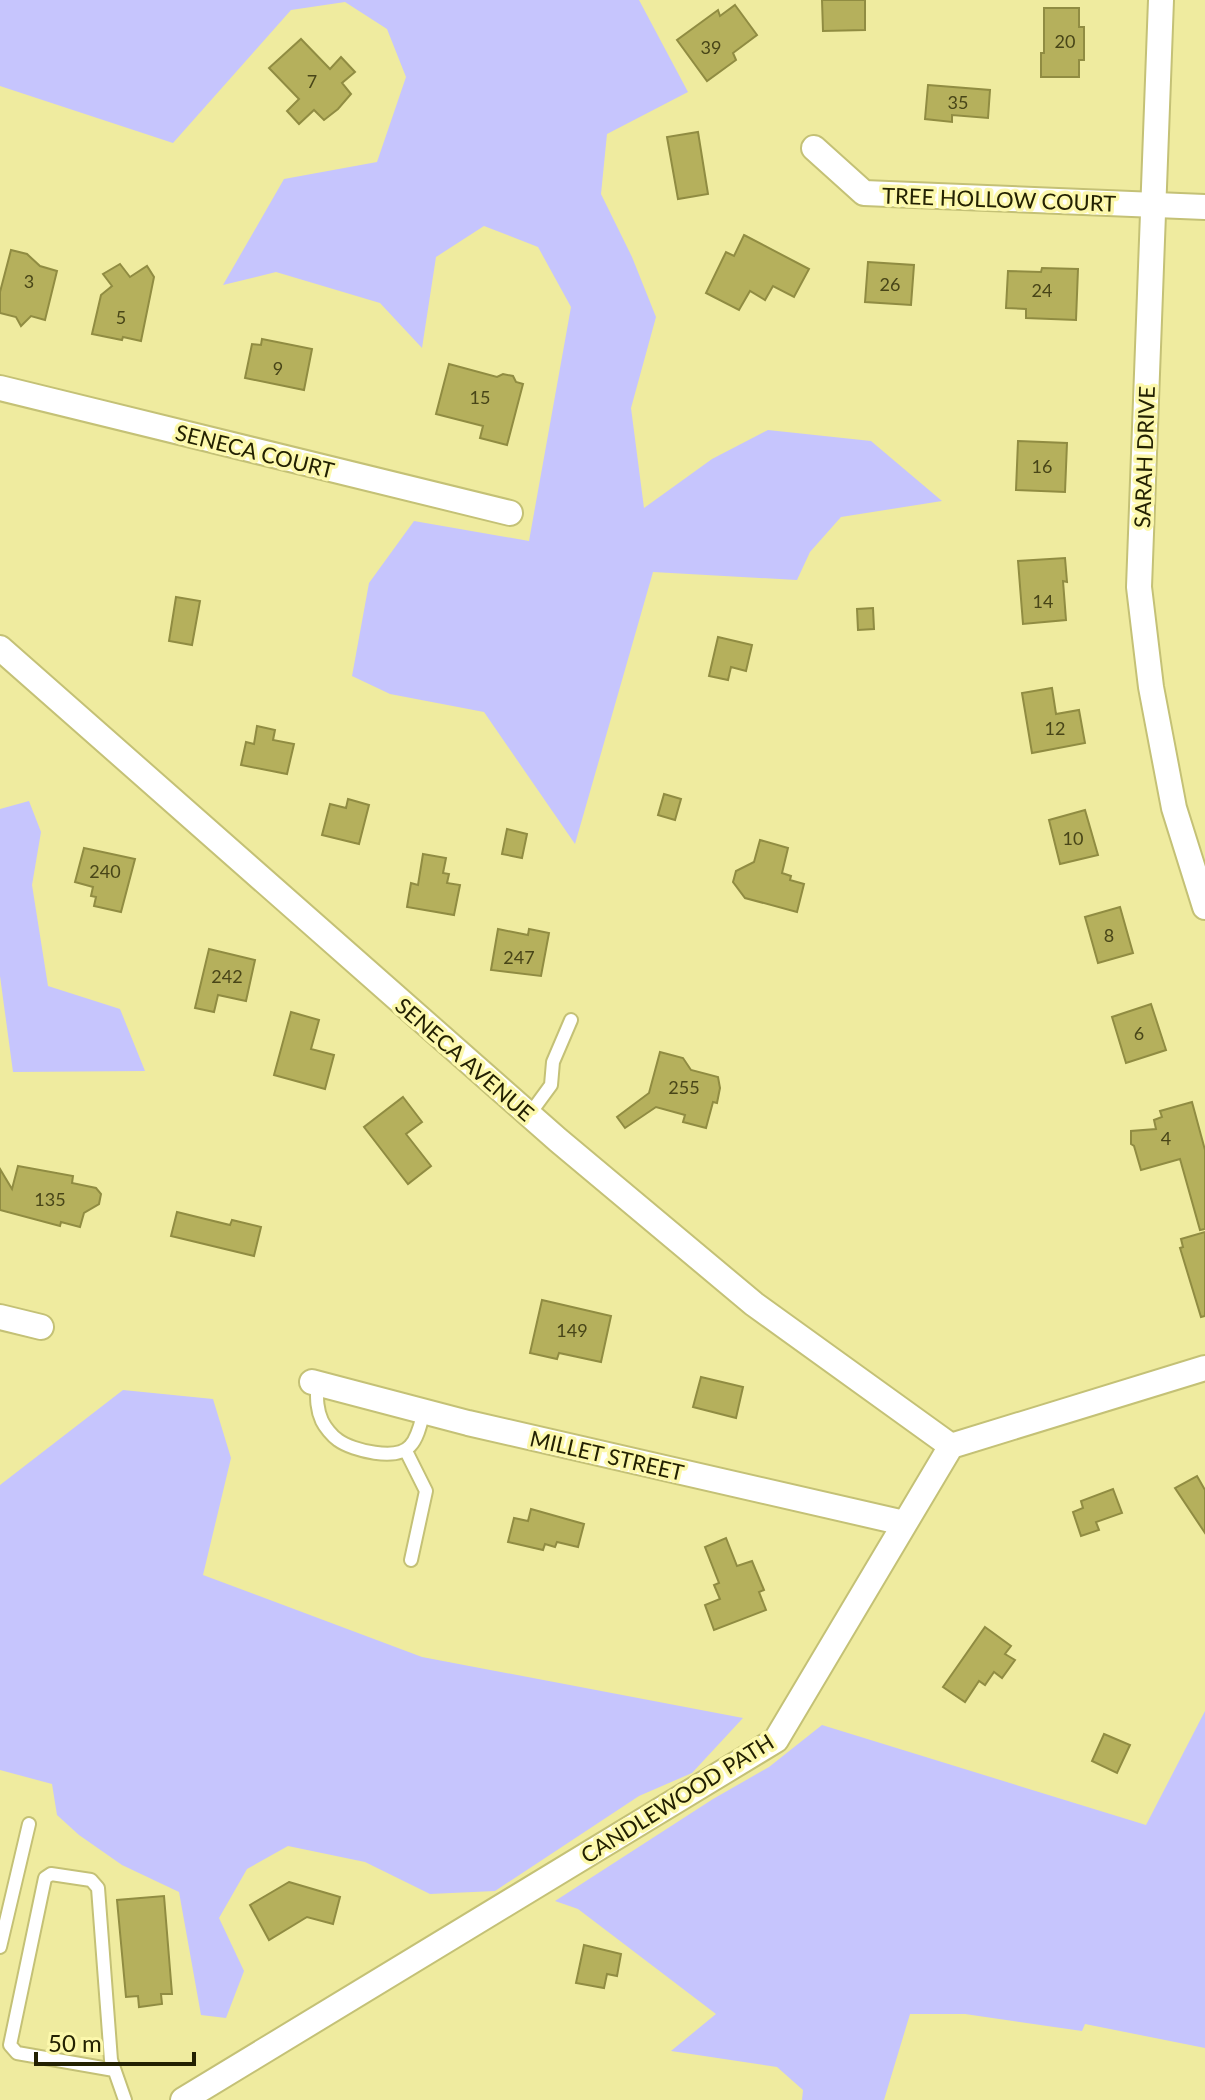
<svg xmlns="http://www.w3.org/2000/svg" width="1205" height="2100" font-family="Lato,sans-serif">
	<rect width="100%" height="100%" fill="#efeb9f"/>
	<g fill="#c6c5fd">
		<polygon points="0,0 639,0 688,92 607,134 601,194 632,257 656,317 631,408 644,508 712,459 768,430 871,441 942,501 841,517 810,552 797,580 653,572 575,844 484,712 390,694 352,676 369,583 414,521 529,541 571,307 538,247 484,226 436,257 422,348 380,303 276,272 223,285 284,179 377,162 406,77 387,29 345,2 291,10 173,143 0,86"/>
		<polygon points="29,801 41,832 32,885 48,986 120,1009 145,1071 13,1072 0,976 0,809"/>
		<polygon points="123,1390 213,1399 231,1458 203,1575 422,1657 743,1718 692,1773 639,1796 495,1891 430,1894 365,1862 288,1846 247,1869 219,1918 244,1971 226,2018 201,2015 179,1892 122,1865 79,1835 57,1815 52,1784 0,1770 0,1485"/>
		<polygon points="1205,1711 1205,2048 1085,2024 1082,2031 965,2014 910,2014 884,2100 802,2100 803,2090 777,2067 671,2051 716,2014 578,1909 555,1901 713,1799 769,1767 822,1725 1146,1825"/>
	</g>
	<g fill="#b5b05c" stroke="#908c42" stroke-width="2">
		<polygon points="822,0 865,0 865,30 823,31"/>
		<polygon points="735,5 757,35 733,53 736,60 707,81 677,40 718,10 720,16"/>
		<polygon points="1044,8 1079,8 1079,27 1084,27 1084,60 1079,60 1079,77 1041,77 1041,53 1044,53"/>
		<polygon points="301,39 330,69 341,57 355,72 342,83 351,94 338,109 324,120 314,110 299,124 287,111 299,99 269,68"/>
		<polygon points="928,85 990,90 988,118 952,115 952,122 925,119"/>
		<polygon points="698,132 708,194 678,199 667,137"/>
		<polygon points="744,235 809,269 794,297 773,286 765,300 750,291 739,310 706,293 726,252 734,256"/>
		<polygon points="11,250 27,254 40,266 57,271 45,320 31,316 21,326 16,317 0,313 0,292"/>
		<polygon points="868,262 914,265 911,305 865,302"/>
		<polygon points="120,264 130,277 147,266 154,277 141,341 123,337 122,340 92,334 101,295 112,286 103,274"/>
		<polygon points="1042,268 1078,269 1076,320 1026,318 1026,309 1006,308 1008,271 1041,272"/>
		<polygon points="262,339 312,349 304,390 245,378 252,344 261,345"/>
		<polygon points="449,364 497,377 503,374 513,376 516,382 523,384 507,445 480,438 483,426 436,414"/>
		<polygon points="1018,441 1067,443 1065,492 1016,490"/>
		<polygon points="1065,558 1067,582 1063,581 1066,620 1023,624 1018,561"/>
		<polygon points="176,597 200,601 192,645 169,641"/>
		<polygon points="873,608 874,629 858,630 857,609"/>
		<polygon points="718,637 752,645 746,671 731,667 728,680 709,676"/>
		<polygon points="1052,688 1056,714 1079,710 1085,743 1032,753 1022,693"/>
		<polygon points="257,726 275,730 273,740 294,744 287,774 241,765 246,742 254,744"/>
		<polygon points="664,794 681,799 675,820 658,815"/>
		<polygon points="348,799 369,805 359,844 322,835 330,804 346,808"/>
		<polygon points="1085,810 1098,855 1060,864 1049,820"/>
		<polygon points="507,829 527,834 522,858 502,854"/>
		<polygon points="760,840 788,848 782,873 791,876 790,880 804,884 797,912 745,898 733,882 736,871 754,862"/>
		<polygon points="84,848 135,859 121,912 94,906 96,897 91,896 93,887 75,882"/>
		<polygon points="423,854 446,858 443,873 449,874 447,883 460,885 454,915 407,907 411,883 418,885"/>
		<polygon points="1120,907 1133,953 1098,963 1085,917"/>
		<polygon points="498,929 528,935 529,929 549,933 541,976 491,970"/>
		<polygon points="209,949 255,960 246,1001 218,995 214,1012 195,1008"/>
		<polygon points="1151,1004 1166,1050 1126,1063 1112,1017"/>
		<polygon points="291,1012 319,1020 311,1049 334,1055 325,1089 274,1075"/>
		<polygon points="660,1052 683,1058 691,1070 718,1077 720,1088 717,1103 713,1102 706,1128 683,1122 685,1115 656,1107 625,1128 617,1117 649,1093"/>
		<polygon points="403,1097 422,1122 406,1134 431,1166 408,1184 364,1127"/>
		<polygon points="1192,1102 1205,1150 1205,1229 1200,1230 1180,1159 1141,1170 1134,1146 1131,1144 1131,1131 1156,1129 1154,1120 1162,1117 1160,1111"/>
		<polygon points="18,1166 73,1176 72,1183 96,1188 101,1194 99,1204 84,1213 80,1227 61,1222 60,1226 0,1210 0,1169 12,1189"/>
		<polygon points="177,1212 230,1225 232,1220 261,1227 254,1256 171,1236"/>
		<polygon points="1205,1232 1205,1316 1201,1317 1180,1248 1183,1247 1181,1239"/>
		<polygon points="542,1300 611,1316 601,1362 559,1353 557,1359 530,1353"/>
		<polygon points="701,1377 743,1387 736,1418 693,1407"/>
		<polygon points="1197,1476 1205,1490 1205,1533 1175,1488"/>
		<polygon points="1113,1489 1122,1513 1096,1522 1099,1530 1081,1536 1073,1512 1083,1508 1081,1501"/>
		<polygon points="531,1509 584,1524 578,1547 557,1542 555,1547 545,1544 543,1550 508,1542 514,1518 528,1521"/>
		<polygon points="726,1538 737,1566 752,1561 764,1590 759,1592 766,1610 714,1630 705,1605 720,1599 714,1585 719,1583 705,1547"/>
		<polygon points="985,1627 1011,1646 1005,1654 1015,1660 1002,1678 994,1672 985,1685 979,1681 965,1702 943,1687"/>
		<polygon points="1104,1734 1130,1745 1117,1773 1092,1761"/>
		<polygon points="289,1882 340,1897 333,1924 307,1917 269,1940 250,1905"/>
		<polygon points="164,1896 172,1994 161,1994 162,2004 139,2007 138,1996 126,1997 117,1900"/>
		<polygon points="584,1945 621,1954 617,1976 607,1974 604,1988 576,1983"/>
	</g>
	<g fill="none" stroke-linecap="round" stroke-linejoin="round">
		<defs>
			<g id="service">
				<polyline points="529,1115 551,1085 553,1062 571,1020"/>
				<path d="M317,1383c0,13 -1,25 5,38 3,6 10,15 16,19 15,11 59,21 72,6 8,-8 11,-24 14,-35"/>
				<polyline points="406,1451 426,1491 411,1560"/>
				<polyline points="0,1947 29,1824"/>
				<polyline points="114,2070 17,2053 10,2045 45,1878 51,1874 91,1880 98,1888 111,2060 125,2100"/>
			</g>
			<g id="minor">
				<polyline points="1161,0 1139,587 1151,687 1174,808 1205,907"/>
				<polyline points="814,148 864,193 1205,207"/>
				<polyline points="0,388 510,513"/>
				<polyline points="0,648 558,1140 754,1304 951,1446"/>
				<polyline points="0,1317 41,1327"/>
				<polyline points="312,1382 468,1423 904,1523"/>
				<polyline points="183,2100 776,1740 951,1446 1205,1368"/>
			</g>
		</defs>
		<use href="#service" stroke="#c4c176" stroke-width="16"/>
		<use href="#minor" stroke="#c4c176" stroke-width="28"/>
		<use href="#service" stroke="#fff" stroke-width="12"/>
		<use href="#minor" stroke="#fff" stroke-width="24"/>
	</g>
	<g text-anchor="middle" dominant-baseline="central" stroke-width="7" stroke-linejoin="round" paint-order="stroke">
		<g font-size="18" fill="#484518">
			<text x="1065" y="41">20</text>
			<text x="711" y="47">39</text>
			<text x="312" y="81">7</text>
			<text x="958" y="102">35</text>
			<text x="29" y="281">3</text>
			<text x="890" y="284">26</text>
			<text x="1042" y="290">24</text>
			<text x="121" y="317">5</text>
			<text x="278" y="368">9</text>
			<text x="480" y="397">15</text>
			<text x="1042" y="466">16</text>
			<text x="1043" y="601">14</text>
			<text x="1055" y="728">12</text>
			<text x="1073" y="838">10</text>
			<text x="105" y="871">240</text>
			<text x="1109" y="935">8</text>
			<text x="519" y="957">247</text>
			<text x="227" y="976">242</text>
			<text x="1139" y="1033">6</text>
			<text x="684" y="1087">255</text>
			<text x="1166" y="1138">4</text>
			<text x="50" y="1199">135</text>
			<text x="572" y="1330">149</text>
		</g>
		<g font-size="22" fill="#232102" stroke="#fcf8ac">
			<text transform="translate(999 199) rotate(2)">TREE HOLLOW COURT</text>
			<text transform="translate(255 451) rotate(14)">SENECA COURT</text>
			<text transform="translate(1144 457) rotate(-88)">SARAH DRIVE</text>
			<text transform="translate(465 1059) rotate(41)">SENECA AVENUE</text>
			<text transform="translate(607 1455) rotate(13)">MILLET STREET</text>
			<text transform="translate(677 1798) rotate(-32)">CANDLEWOOD PATH</text>
		</g>
	</g>
	<path d="M36 2052v12h158v-12" fill="none" stroke="#232102" stroke-width="4"/>
	<text x="48" y="2052" font-size="24" fill="#232102" stroke="#fcf8ac" stroke-width="6" paint-order="stroke">50 m</text>
</svg>
